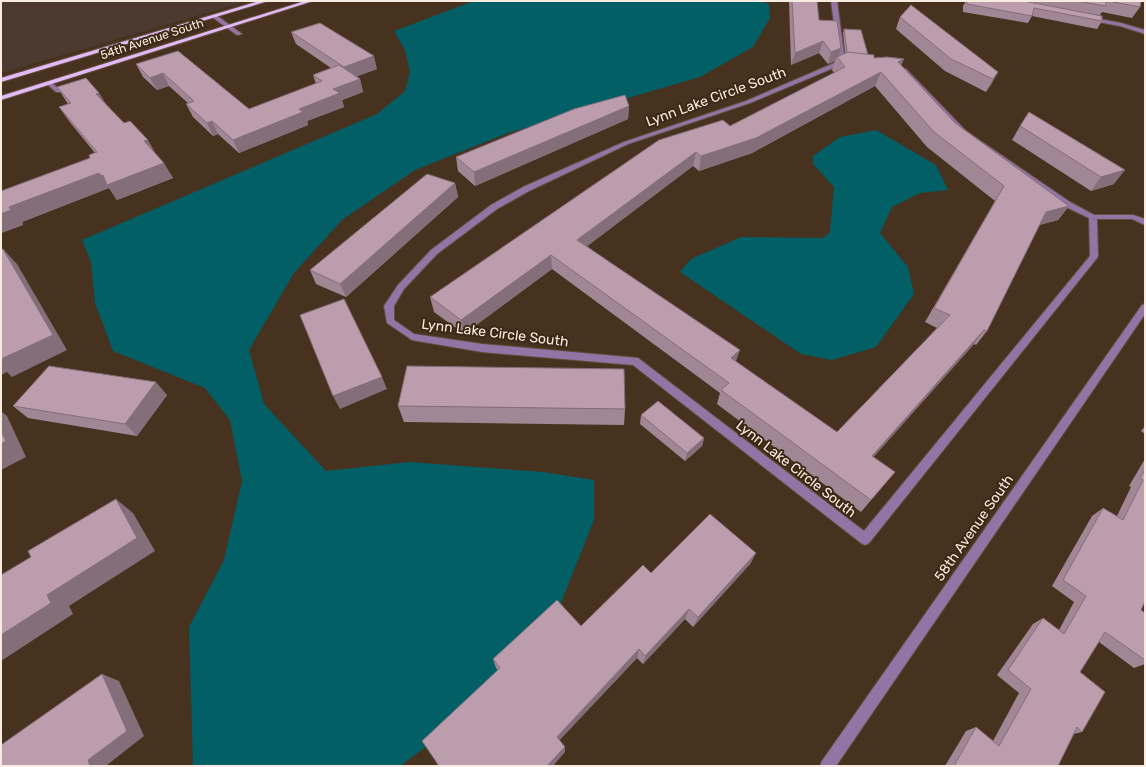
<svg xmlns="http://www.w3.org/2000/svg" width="1146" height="767" font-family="Rubik,sans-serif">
	<rect width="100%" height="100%" fill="#46321f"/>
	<polygon fill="#4c3a31" points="1,1 247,1 1,73"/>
	<g fill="#025f66">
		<polygon points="474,1 759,1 769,4 770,18 753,47 700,77 508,133 415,170 342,220 294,273 249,350 264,404 326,471 409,462 543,472 594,480 594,520 560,605 504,689 400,766 193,766 189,627 224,560 242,481 230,420 205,388 113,351 95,303 91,262 82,240 377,114 405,91 410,72 405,50 394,31"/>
		<polygon points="876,130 936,165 948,190 920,193 892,207 880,233 908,267 914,294 876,347 832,360 801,354 680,272 691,259 741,237 823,238 830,232 834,187 813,164 813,156 840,137"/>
	</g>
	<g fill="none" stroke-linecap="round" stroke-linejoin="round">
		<defs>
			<g id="minor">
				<path d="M831,1h6l8,60 61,8 60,62 104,71 24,13h39l12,4v6l-13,-6h-35l1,37 -1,2 -228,285 -4,2 -4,-2 -228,-178 -151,-13 -70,-12 -25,-17 -3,-17 14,-21 33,-35 60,-45 32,-18 101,-45 122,-41 93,-40zM843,64l59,8 60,61 102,73 25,12 1,38 -226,275 -226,-173 -156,-14 -68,-10 -20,-14v-14l10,-17 33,-35 60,-45 32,-18 99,-47 122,-41z"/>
				<polygon points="212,15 216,15 242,34 237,35 212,17"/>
				<polygon points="1089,17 1121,23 1145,30 1145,34 1120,26 1087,20 1086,19"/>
				<polygon points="47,82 51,82 60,90 60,92 56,92 47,84"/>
				<polygon points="1145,304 1145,314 836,766 820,766 822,761 1142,305"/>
			</g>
			<g id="major">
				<polygon points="259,1 268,1 1,82 1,78"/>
				<polygon points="305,1 313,1 1,100 1,96"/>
			</g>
		</defs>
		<use href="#minor" stroke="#62503e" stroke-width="2"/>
		<use href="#major" stroke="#62503e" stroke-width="2"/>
		<use href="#minor" fill="#9473a5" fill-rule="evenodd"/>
		<use href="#major" fill="#e2baf7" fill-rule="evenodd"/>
	</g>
	<g fill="#a18795" fill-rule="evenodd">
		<path d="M789,1h28l2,19 20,36 6,-3 -2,-20 1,-4 24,26 6,3 27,7 54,58 114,83 -11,14 -19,5 -52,106 -11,14 -2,-1 -101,113 22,15 -34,40 -144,-108 3,-11 -168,-124 -88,65 -30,-22 -4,-15 300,-171 104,-53 -2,-3 3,-9 -7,3 -9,-11 -28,12zM875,86l52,61 68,54 -70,121 12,6 -100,104 -101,-70 -149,-116 106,-80 6,5 53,-18z"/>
		<polygon points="966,1 1141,1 1140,7 1132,18 1102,12 1100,15 1102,21 1097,29 1032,16 1028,23 963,12 963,6"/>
		<polygon points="900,17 998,72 986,92 945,71 896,29"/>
		<polygon points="291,32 377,69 356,76 360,79 363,92 342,100 344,107 307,121 308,125 239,153 218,134 213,136 193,117 186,104 188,103 169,86 157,90 143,77 136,64 178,51 249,109 316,84 313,75 331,68 296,44"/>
		<polygon points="57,87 107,106 124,123 156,154 173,178 117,200 109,188 22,222 23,225 1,233 90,158 95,153 69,121 59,107 68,104"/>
		<polygon points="629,106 628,119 475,186 458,171 456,157"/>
		<polygon points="1020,126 1114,184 1091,191 1012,140"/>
		<polygon points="455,183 458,197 346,297 316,284 310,270"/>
		<polygon points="167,395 137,436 28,418 13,406"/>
		<polygon points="398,406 625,409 624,425 404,422"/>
		<polygon points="641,415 704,438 702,446 685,461 640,424"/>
		<polygon points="1145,426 1145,434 1141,431"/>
		<polygon points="1145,459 1145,601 1141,610 1145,613 1145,664 1134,668 1099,642 1080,672 1082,732 1074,734 1058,766 945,766 966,731 976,727 993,741 1019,693 997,675 1033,624 1043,618 1059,630 1074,602 1052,586 1092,516 1103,508 1117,516 1131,487 1129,486"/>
		<polygon points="756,553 750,564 693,627 685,619 643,664 637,658 559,740 565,752 496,668 493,659 581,626 651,573"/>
	</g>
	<g fill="#836e79">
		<polygon points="823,41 819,53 791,65 795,53"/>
		<polygon points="841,48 838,58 837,57 835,61 828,64 831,52"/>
		<polygon points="374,56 377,69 348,80 344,67"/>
		<polygon points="904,59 898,73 898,62"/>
		<polygon points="881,72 875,86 752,153 699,171 701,156"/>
		<polygon points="998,72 991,85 986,92 993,79"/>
		<polygon points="163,73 169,86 157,90 150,78"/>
		<polygon points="360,79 363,92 342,100 344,107 307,121 308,125 239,153 233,140 299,109 333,89"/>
		<polygon points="99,93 108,107 96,94"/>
		<polygon points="629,106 628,119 475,186 474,172"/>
		<polygon points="212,121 218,134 213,136 207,123"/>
		<polygon points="148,140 156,154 152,156 144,141"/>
		<polygon points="696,152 693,166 577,254 577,240"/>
		<polygon points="164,163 173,178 117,200 109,188 22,222 23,225 1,233 1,214 9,207 99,173 107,185 101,176"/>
		<polygon points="1125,170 1114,184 1091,191 1101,177"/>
		<polygon points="455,183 458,197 346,297 340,284"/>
		<polygon points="1069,206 1058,220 1035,226 1046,212"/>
		<polygon points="3,249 17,264 67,350 12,377 7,372 1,375"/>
		<polygon points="551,255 552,269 464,334 461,320"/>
		<polygon points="984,330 974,344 863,469 872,456"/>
		<polygon points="740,350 735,364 731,358"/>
		<polygon points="382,377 387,389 340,409 333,396"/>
		<polygon points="156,382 167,395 137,436 125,424"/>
		<polygon points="1,411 7,416 26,457 1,470"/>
		<polygon points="704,438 702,446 685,461 687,453"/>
		<polygon points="116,499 133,513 155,551 69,606 73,614 1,661 1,635 47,595"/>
		<polygon points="756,553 750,564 693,627 698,617"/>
		<polygon points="689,609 685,619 643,664 645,656"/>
		<polygon points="639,649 637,658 557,743 557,737"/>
		<polygon points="102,674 119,681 144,736 107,765 107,766 90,766 88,760"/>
		<polygon points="565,747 565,752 553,766 547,766"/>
	</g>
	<g fill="#bb9dad" stroke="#836e79" fill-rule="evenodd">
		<polygon points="792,1 817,1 819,20 837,21 841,48 831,52 823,41 795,53"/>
		<polygon points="967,1 1024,1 1102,16 1102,21 1034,8 1032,16 967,4"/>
		<polygon points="1077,1 1106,1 1106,6"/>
		<polygon points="1108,1 1141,1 1140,7"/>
		<polygon points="911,5 998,72 993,79 951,59 900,17"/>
		<polygon points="320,23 374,56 344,67 291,32"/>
		<polygon points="844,29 861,30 868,55 847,52"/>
		<polygon points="178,51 249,109 322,81 313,75 339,65 360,79 333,89 340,93 299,109 303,112 233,140 212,121 207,123 186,104 194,101 163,73 150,78 136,64"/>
		<path d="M848,52l26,3v3l13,-1 17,2 -6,3 57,61 114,83 -23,6 -59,119 -3,-1 -112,126 23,16 -24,28 -150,-110 8,-7 -178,-128 -90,65 -31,-23 229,-157 64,-20 7,6 115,-59 -8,-10zM881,72l53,60 70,54 -70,122 16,7 -113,117 -106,-74 9,-8 -163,-110 119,-88 5,4 55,-18z"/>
		<polygon points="86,78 99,93 96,94 124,123 130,121 148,140 144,141 164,163 107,185 103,175 101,176 99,173 9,207 11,210 1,214 1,191 90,158 89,155 97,152 59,107 71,103 57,87"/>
		<polygon points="625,95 629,106 474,172 456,157 574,109"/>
		<polygon points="1029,112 1125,170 1101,177 1020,126"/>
		<polygon points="427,174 455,183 340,284 310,270"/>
		<polygon points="3,249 53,335 1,359 1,250"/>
		<polygon points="344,299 382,377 333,396 300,315"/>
		<polygon points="49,366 156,382 125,424 13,406"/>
		<polygon points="407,366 624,369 625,409 398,406"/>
		<polygon points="658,401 704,438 687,453 641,415"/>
		<polygon points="1,431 6,441 1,444"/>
		<polygon points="1145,470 1145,601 1141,610 1145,613 1145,660 1105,632 1080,672 1105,692 1082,732 1077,727 1058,766 954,766 976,727 999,746 1031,689 1008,670 1043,618 1064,634 1086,596 1063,580 1103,508 1123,520 1143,480 1140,478"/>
		<polygon points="116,499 137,538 47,595 51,603 1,635 1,575 31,557 28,551"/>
		<polygon points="710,514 756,553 698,617 689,609 645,656 639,649 557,737 565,747 547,766 439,766 422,741 500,668 493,659 557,600 581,626 643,565 651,573"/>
		<polygon points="102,674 127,731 88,760 90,766 1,766 1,745"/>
	</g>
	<g text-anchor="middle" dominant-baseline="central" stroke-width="4" stroke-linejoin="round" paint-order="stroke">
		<g font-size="12" fill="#f8ebdf" stroke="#3c2815">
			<text transform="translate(152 39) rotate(-18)">54th Avenue South</text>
		</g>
		<g font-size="14" fill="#f8ebdf" stroke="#3c2815">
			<text transform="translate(716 97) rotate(-20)">Lynn Lake Circle South</text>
			<text transform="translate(495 333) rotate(7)">Lynn Lake Circle South</text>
			<text transform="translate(796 469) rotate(38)">Lynn Lake Circle South</text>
			<text transform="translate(974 528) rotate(-55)">58th Avenue South</text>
		</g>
	</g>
	<rect width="1146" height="767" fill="none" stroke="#f8ebdf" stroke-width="4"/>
</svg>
